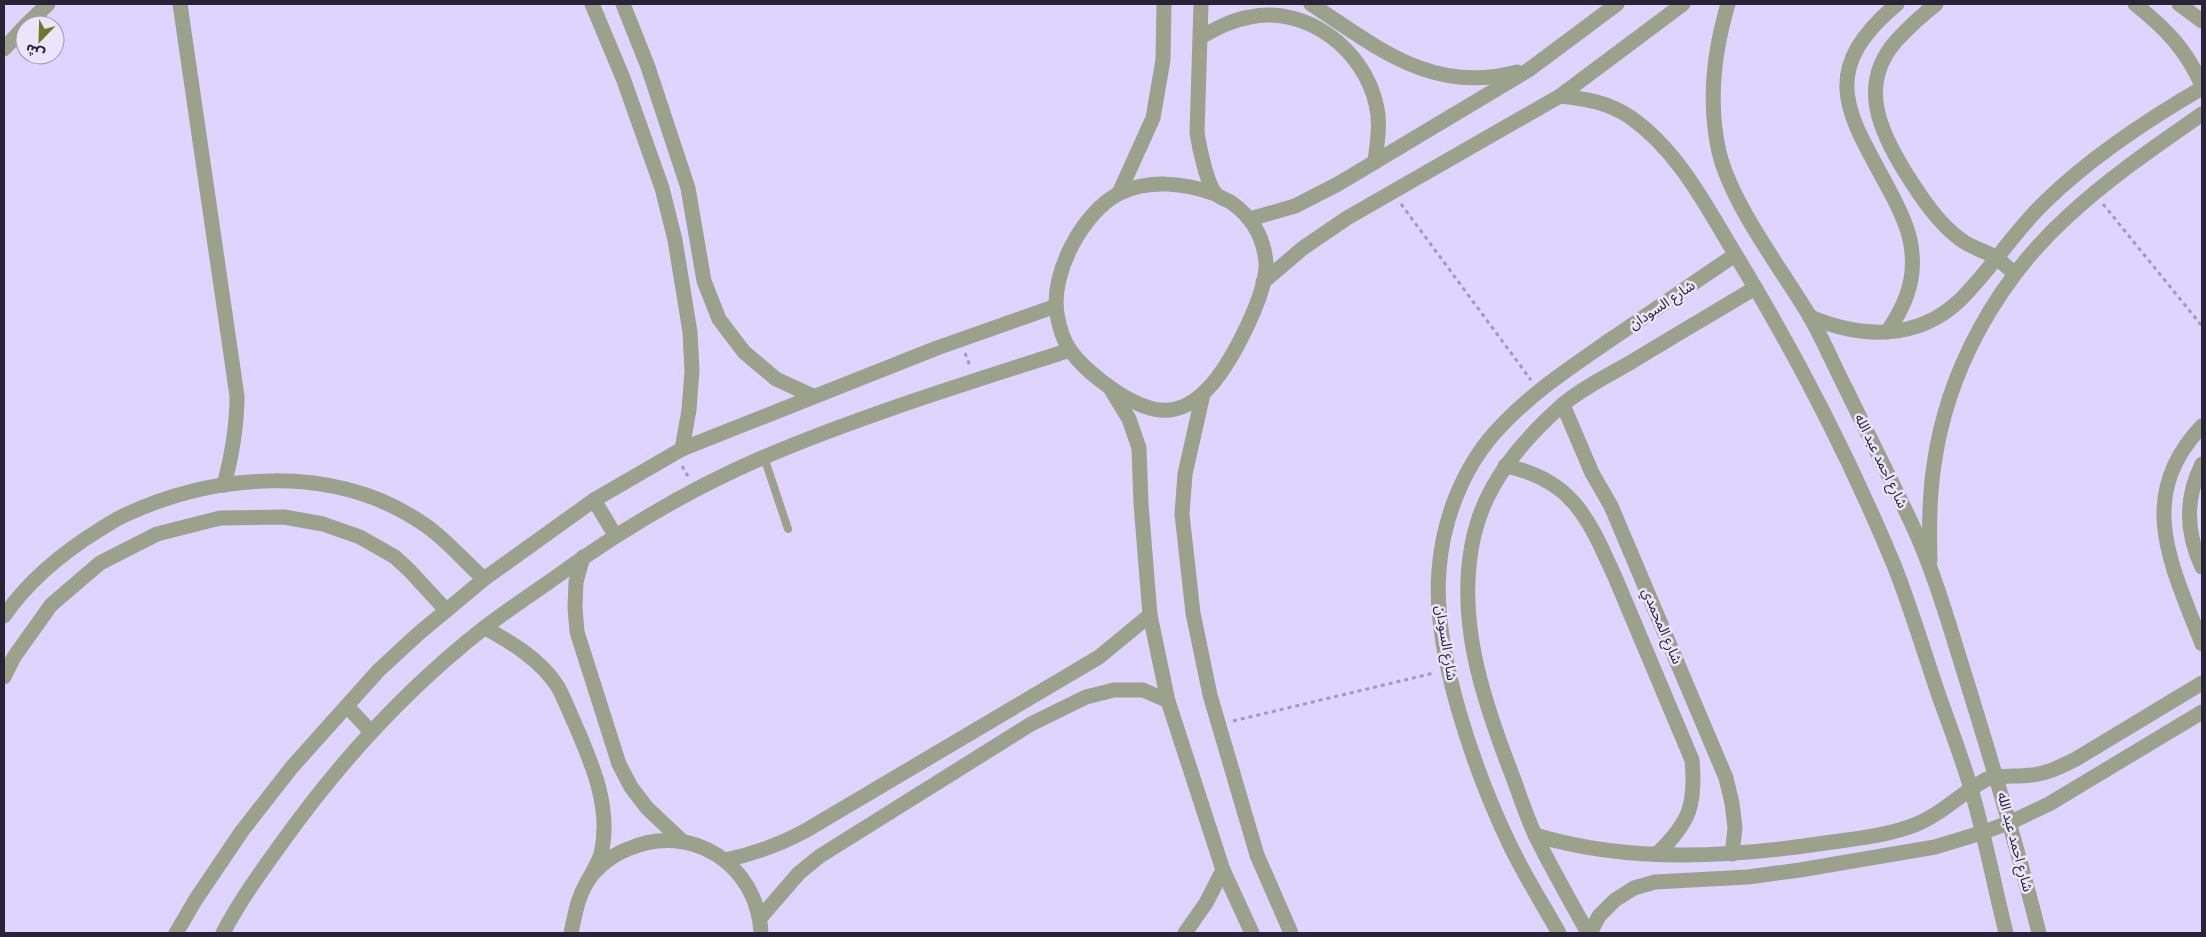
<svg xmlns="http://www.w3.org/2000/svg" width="2206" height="937" font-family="'Nunito Sans','Noto Sans Arabic',sans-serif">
	<rect width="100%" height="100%" fill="#dfd4fe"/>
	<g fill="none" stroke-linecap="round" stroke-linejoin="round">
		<g stroke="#a299bc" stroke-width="3" stroke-dasharray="4 4" stroke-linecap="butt">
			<polyline points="1401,204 1531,380"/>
			<polyline points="2103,204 2202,326"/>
			<polyline points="965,353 970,366"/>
			<polyline points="682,466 689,478"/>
			<polyline points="1233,721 1434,673"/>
		</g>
		<polyline stroke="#9ca18b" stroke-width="8" points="764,457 788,529"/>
		<g stroke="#9ca18b" stroke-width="15">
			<path d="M180,4l57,392c0,31 -5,59 -13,89"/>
			<polyline points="592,4 623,78 662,188 675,240 690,332 692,371 689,410 682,449"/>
			<polyline points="623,4 648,67 688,188 704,281 719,319 744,352 776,379 813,396"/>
			<path d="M1201,4l-4,129c2,13 10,52 19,61 4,4 12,6 16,9 21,15 32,35 34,60 1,31 -33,96 -53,120 -11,13 -25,25 -43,27 -32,4 -83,-36 -100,-60 -7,-10 -11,-24 -13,-36 -7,-40 26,-103 63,-121 30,-14 65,-10 95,1"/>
			<path d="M1311,4c66,43 121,91 206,68"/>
			<path d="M1728,4c-14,47 -20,99 -9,148 13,53 61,115 90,163 14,24 25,51 38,76 21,43 43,87 64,131 24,51 39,106 56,160 26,84 51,167 72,251"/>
			<path d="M1936,4c-14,11 -27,23 -39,36 -40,44 -17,92 10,135 14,22 31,48 53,64 11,9 26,12 37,19 6,5 11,10 17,15"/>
			<path d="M2135,4c31,25 50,44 67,81"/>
			<polyline points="2179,4 2202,21"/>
			<polyline points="26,25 48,4"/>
			<path d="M1201,37c16,-9 31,-17 49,-20 57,-12 114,33 126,87 5,19 1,39 -1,58"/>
			<polyline points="4,49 25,26"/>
			<path d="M1560,96c27,3 47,6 70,21 49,34 77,91 107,140 60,99 113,202 157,308 17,43 30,87 45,131 11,31 23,62 32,93 14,47 23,96 35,144"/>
			<polyline points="1119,193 1153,118 1163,60 1164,4"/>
			<polyline points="1250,219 1295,206 1338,184 1530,69 1617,4"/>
			<polyline points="1263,282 1303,248 1347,218 1560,96 1683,4"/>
			<path d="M1810,317c51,21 106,24 149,-16 32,-31 55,-70 87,-100 46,-45 101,-81 156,-113"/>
			<path d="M1887,332c16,-23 28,-48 25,-78 -1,-20 -10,-39 -19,-57 -41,-79 -81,-122 4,-193"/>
			<polyline points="1112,391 1129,419 1139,448 1141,504 1150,615 1168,701 1223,870 1252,933"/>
			<polyline points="1203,394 1185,474 1182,514 1193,613 1210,695 1257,855 1291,933"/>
			<polyline points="1563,405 1592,473 1611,506 1726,778 1732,803 1735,828 1732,854"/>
			<path d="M2202,426c-68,71 -30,140 0,218"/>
			<path d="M2202,464c-17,34 -16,69 0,103"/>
			<path d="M1505,466c68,13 84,54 110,111l77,183c4,44 -2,62 -34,93"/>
			<polyline points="594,500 615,535"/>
			<polyline points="583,557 576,582 575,607 577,632 619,764 631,787 647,808 682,841"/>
			<path d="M1930,560c-1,-32 -1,-63 4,-95 13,-94 63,-184 133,-248 42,-39 89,-71 135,-103"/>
			<path d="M4,616c25,-36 58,-63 95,-86 8,-5 17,-11 26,-15 90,-42 207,-51 294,6 24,15 44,39 65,58"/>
			<path d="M485,628c26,14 56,32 73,59 6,11 11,24 16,35 18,41 38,87 27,132 -3,9 -9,19 -14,28"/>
			<polyline points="4,677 14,657 51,605 100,563 157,534 220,518 284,517 323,524 360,537 395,557 409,570 446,610"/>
			<polyline points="347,706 371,732"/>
			<path d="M1535,835c96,29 199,22 297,7 28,-4 58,-7 85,-18 27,-11 45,-32 70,-45 14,-4 29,-2 44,-4 16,-1 31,-9 45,-16l126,-76"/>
			<path d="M725,860c29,-6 54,-15 80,-29l294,-174 51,-42"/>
			<polyline points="760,918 799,873 820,856 1031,724 1086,697 1114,690 1143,690 1168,701"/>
			<polyline points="176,933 196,899 242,831 292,767 378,671 418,634 484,579 594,500 682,449 937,348 1056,306"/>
			<path d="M223,933c16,-31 37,-60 58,-89 57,-80 125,-155 203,-216 21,-16 43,-31 65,-46 67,-49 138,-92 215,-125 99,-42 204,-74 306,-107"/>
			<path d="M571,933c4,-18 6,-34 16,-51 9,-14 25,-27 41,-33 63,-28 130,16 133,84"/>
			<polyline points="1185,933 1206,903 1223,870"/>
			<path d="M1559,933c-17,-30 -36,-60 -51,-92 -34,-72 -76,-191 -69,-271 4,-52 25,-106 62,-144 32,-34 70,-59 109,-86 42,-28 83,-57 125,-85"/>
			<path d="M1588,933c-18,-32 -36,-64 -52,-96 -10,-21 -17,-44 -25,-65 -29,-75 -56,-156 -37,-237 12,-52 48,-94 87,-129 21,-18 48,-31 72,-45 41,-25 82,-49 122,-73"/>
			<polyline points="1590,933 1599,916 1615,900 1634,888 1655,882 1748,877 1800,870 1935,847 1981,833 2011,822 2049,804 2202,712"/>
		</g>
	</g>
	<g text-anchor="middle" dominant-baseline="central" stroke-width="5" stroke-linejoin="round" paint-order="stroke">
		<g font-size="14" fill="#292337" stroke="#eae5fa">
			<text transform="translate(1662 305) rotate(-34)">شارع السودان</text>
			<text transform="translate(1881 461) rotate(64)">شارع احمد عبد الله</text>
			<text transform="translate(1662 626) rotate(67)">شارع المحمدي</text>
			<text transform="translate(1446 643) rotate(81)">شارع السودان</text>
			<text transform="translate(2015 842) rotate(75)">شارع احمد عبد الله</text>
		</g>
	</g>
	<rect width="2206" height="937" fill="none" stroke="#292337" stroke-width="10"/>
	<g transform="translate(40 40) rotate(203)"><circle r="24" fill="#eae5fa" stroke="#9d97ac"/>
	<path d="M0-4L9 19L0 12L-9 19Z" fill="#6c7925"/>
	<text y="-8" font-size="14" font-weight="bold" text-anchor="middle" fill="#292337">ش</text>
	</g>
</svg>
